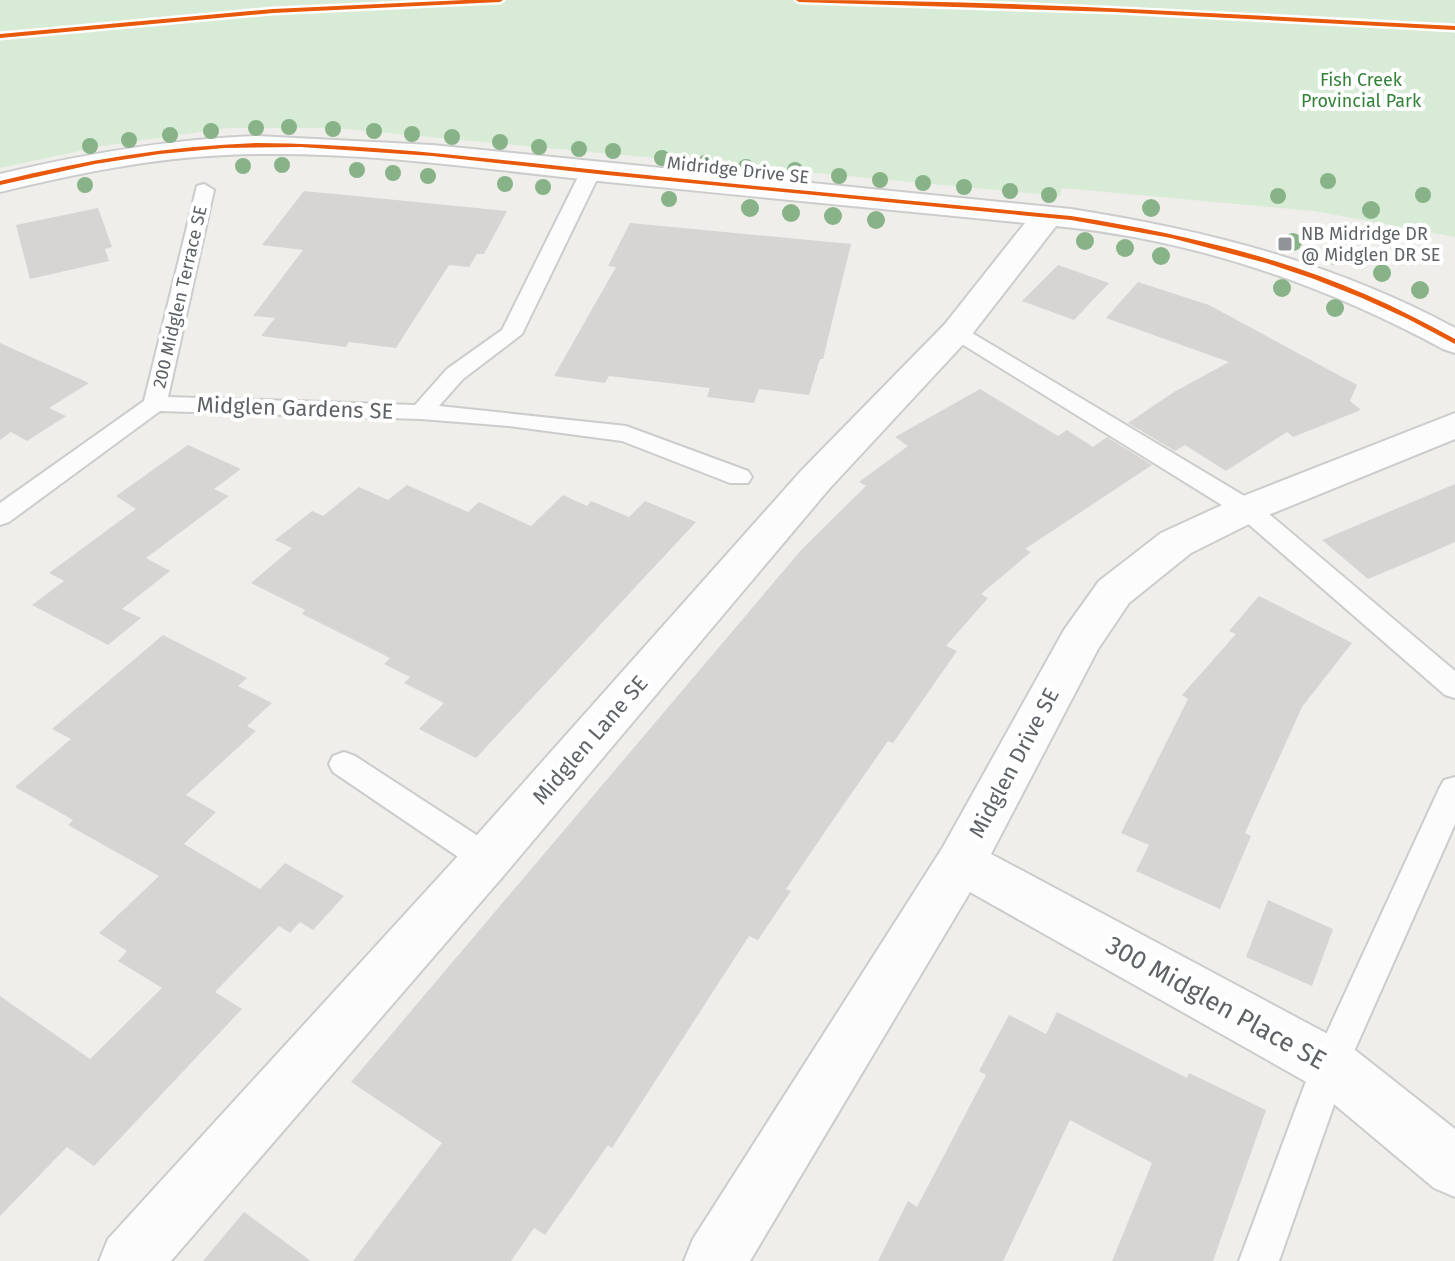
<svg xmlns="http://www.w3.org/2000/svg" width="1455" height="1261" font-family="'Fira Sans',sans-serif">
	<rect width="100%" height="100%" fill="#efeeea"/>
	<polygon fill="#d8ebd6" points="0,0 1455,0 1455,237 1314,211 1062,188 1060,196 335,128 227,128 103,146 0,168"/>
	<g fill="#d6d5d3">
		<polygon points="304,191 396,200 507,211 484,254 477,254 469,267 449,265 396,348 349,342 346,347 261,336 275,318 253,316 303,250 262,245"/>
		<polygon points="98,208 112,247 105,249 109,261 30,279 16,225"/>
		<polygon points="630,223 851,244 823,359 820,359 809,395 759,389 754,403 707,397 710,388 609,376 605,383 554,376 616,267 608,266"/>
		<polygon points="1058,265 1109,283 1074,320 1022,301"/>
		<polygon points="1138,282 1209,305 1357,385 1350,401 1361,410 1293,437 1287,432 1226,471 1185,445 1175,451 1128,423 1174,392 1229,362 1106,318"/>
		<polygon points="0,343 89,383 49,408 66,416 27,441 11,432 0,440"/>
		<polygon points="980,389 1058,436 1067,430 1093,447 1107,437 1152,465 1025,549 1031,552 981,594 988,598 946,646 957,651 893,743 888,741 842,807 786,889 791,891 758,940 749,936 612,1148 608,1145 545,1235 534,1228 511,1261 353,1261 442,1143 351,1082 802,549 866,486 859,482 908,446 895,437"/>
		<polygon points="188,445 241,469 214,489 229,496 146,558 170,571 122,609 141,618 108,645 32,605 64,581 49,573 136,509 116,496"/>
		<polygon points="1455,484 1455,542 1430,553 1368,579 1322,540"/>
		<polygon points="407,485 468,512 479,502 531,526 563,495 587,506 591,501 629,517 645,501 696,522 476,758 419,729 444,703 404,683 410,677 384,664 390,658 302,614 305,610 251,583 292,548 275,540 312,511 323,516 359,487 388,500"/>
		<polygon points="1259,596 1352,643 1302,707 1245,833 1251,836 1220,909 1136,871 1149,845 1121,833 1188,699 1182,695 1236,634 1229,631"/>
		<polygon points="163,635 247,678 238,686 272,703 247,726 256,731 186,795 216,812 184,844 260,889 285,863 344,896 313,930 300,922 290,933 279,926 215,992 242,1009 94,1166 67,1147 0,1216 0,996 90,1059 162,988 118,961 127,951 99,933 159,876 68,825 73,820 15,787 71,739 52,729"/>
		<polygon points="1268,900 1333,929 1312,986 1246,957"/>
		<polygon points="1057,1012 1187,1078 1189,1073 1266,1110 1213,1261 1112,1261 1152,1163 1070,1120 1003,1261 878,1261 908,1201 917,1207 986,1075 979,1071 1009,1015 1046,1034"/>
		<polygon points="244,1212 311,1261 203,1261"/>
	</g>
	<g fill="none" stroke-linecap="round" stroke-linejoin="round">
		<defs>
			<g id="service">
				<polygon points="591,165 601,171 522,334 463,379 439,406 626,426 748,471 752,477 748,483 730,483 622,441 509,426 421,419 160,411 9,522 0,525 0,503 144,401 197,186 204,184 214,190 168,397 415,405 447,369 502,330 581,171"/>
				<polygon points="957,324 1256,503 1455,671 1455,698 1445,695 1238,515 949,336 946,331 949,326"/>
				<polygon points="344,752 355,756 498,849 503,859 498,869 487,872 476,869 333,772 329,764 333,756"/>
				<polygon points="1455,777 1455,824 1348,1065 1279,1261 1239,1261 1312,1065 1439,789 1444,780"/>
			</g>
			<g id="minor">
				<path d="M257,136l175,9 639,64c134,21 264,54 384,119v25l-12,-4c-120,-65 -251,-110 -387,-123l-87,112 -140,151 -324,385 -334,387h-72l9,-22 361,-395 332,-373 144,-147 80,-101c-139,-14 -278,-27 -417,-41 -126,-13 -253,-33 -381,-27 -77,3 -152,19 -227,37v-18c85,-20 170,-35 257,-38z"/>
				<polygon points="1455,413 1455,439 1261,518 1191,553 1129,603 1098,649 991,854 1350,1046 1455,1129 1455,1197 1434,1188 1310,1084 970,892 750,1261 684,1261 693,1239 943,847 1064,630 1099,581 1161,533 1233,500"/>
			</g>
		</defs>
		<use href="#service" stroke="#cbcccc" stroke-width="4"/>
		<use href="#minor" stroke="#cbcccc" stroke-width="4"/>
		<use href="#service" fill="#fdfcfc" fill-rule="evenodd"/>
		<use href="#minor" fill="#fdfcfc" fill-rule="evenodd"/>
		<defs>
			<g id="cycleway">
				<polygon points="465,0 503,0 500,2 273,13 0,38 0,34 273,9"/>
				<path d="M796,0c220,0 440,15 659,26v4l-341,-18 -315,-10z"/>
				<path d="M257,143c117,1 233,16 350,28 155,16 309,30 464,45 101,16 202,38 296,79 30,13 59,28 88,44v5l-47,-25 -46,-21 -48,-19 -48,-16 -95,-25 -100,-18 -464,-45 -175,-19 -131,-9 -77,1 -64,6 -65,10 -95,21v-4c85,-21 170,-35 257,-38z"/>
			</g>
		</defs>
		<use href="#cycleway" stroke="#fff" stroke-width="5"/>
		<use href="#cycleway" fill="#e8590c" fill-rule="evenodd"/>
	</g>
	<g fill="#88b388">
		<circle cx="289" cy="127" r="8"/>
		<circle cx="256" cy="128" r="8"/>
		<circle cx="333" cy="129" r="8"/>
		<circle cx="211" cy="131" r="8"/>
		<circle cx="374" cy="131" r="8"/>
		<circle cx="412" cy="134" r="8"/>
		<circle cx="170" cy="135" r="8"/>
		<circle cx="452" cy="137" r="8"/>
		<circle cx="129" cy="140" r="8"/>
		<circle cx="500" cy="142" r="8"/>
		<circle cx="90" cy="146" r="8"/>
		<circle cx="539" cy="147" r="8"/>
		<circle cx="579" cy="149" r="8"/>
		<circle cx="613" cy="151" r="8"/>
		<circle cx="662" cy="158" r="8"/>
		<circle cx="705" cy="163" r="8"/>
		<circle cx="282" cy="165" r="8"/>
		<circle cx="243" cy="166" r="8"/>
		<circle cx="746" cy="167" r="8"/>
		<circle cx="357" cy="170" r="8"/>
		<circle cx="795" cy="170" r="8"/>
		<circle cx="393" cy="173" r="8"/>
		<circle cx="428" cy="176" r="8"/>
		<circle cx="839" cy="176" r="8"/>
		<circle cx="880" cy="180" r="8"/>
		<circle cx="1328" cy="181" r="8"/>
		<circle cx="923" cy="183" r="8"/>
		<circle cx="505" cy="184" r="8"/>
		<circle cx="85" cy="185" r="8"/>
		<circle cx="543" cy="187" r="8"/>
		<circle cx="964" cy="187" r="8"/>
		<circle cx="1010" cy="191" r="8"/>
		<circle cx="1049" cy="195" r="8"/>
		<circle cx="1423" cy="195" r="8"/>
		<circle cx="1278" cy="196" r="8"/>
		<circle cx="669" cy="199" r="8"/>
		<circle cx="750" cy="208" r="9"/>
		<circle cx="1151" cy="208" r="9"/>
		<circle cx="1371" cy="210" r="9"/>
		<circle cx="791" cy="213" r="9"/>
		<circle cx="833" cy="216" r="9"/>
		<circle cx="876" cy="220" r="9"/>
		<circle cx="1085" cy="241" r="9"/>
		<circle cx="1293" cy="242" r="9"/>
		<circle cx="1125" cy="248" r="9"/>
		<circle cx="1161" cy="256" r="9"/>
		<circle cx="1335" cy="256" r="9"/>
		<circle cx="1382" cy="273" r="9"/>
		<circle cx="1282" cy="288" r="9"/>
		<circle cx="1420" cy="290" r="9"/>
		<circle cx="1335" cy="308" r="9"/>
	</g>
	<rect fill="#919496" stroke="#fff" stroke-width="3" x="1277" y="236" width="16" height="16" rx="4"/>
	<g text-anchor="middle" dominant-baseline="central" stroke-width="8" stroke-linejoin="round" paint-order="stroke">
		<g font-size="18" fill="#348238" stroke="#fff">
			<text x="1361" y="80">Fish Creek<tspan x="1361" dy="21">Provincial Park</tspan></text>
		</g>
		<g font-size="18" fill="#5f6368" stroke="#fff">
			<text transform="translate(738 170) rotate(6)">Midridge Drive SE</text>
			<text transform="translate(180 297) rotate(-77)">200 Midglen Terrace SE</text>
		</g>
		<g font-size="18" fill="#5f6368" stroke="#fff" text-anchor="start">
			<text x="1301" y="234">NB Midridge DR<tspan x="1301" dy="21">@ Midglen DR SE</tspan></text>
		</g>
		<g font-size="22" fill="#5f6368" stroke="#fff">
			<text transform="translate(295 408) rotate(2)">Midglen Gardens SE</text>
			<text transform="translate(590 740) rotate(-49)">Midglen Lane SE</text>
			<text transform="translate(1014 763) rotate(-62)">Midglen Drive SE</text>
		</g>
		<g font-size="26" fill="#5f6368" stroke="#fff">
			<text transform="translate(1216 1003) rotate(29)">300 Midglen Place SE</text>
		</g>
	</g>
</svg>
